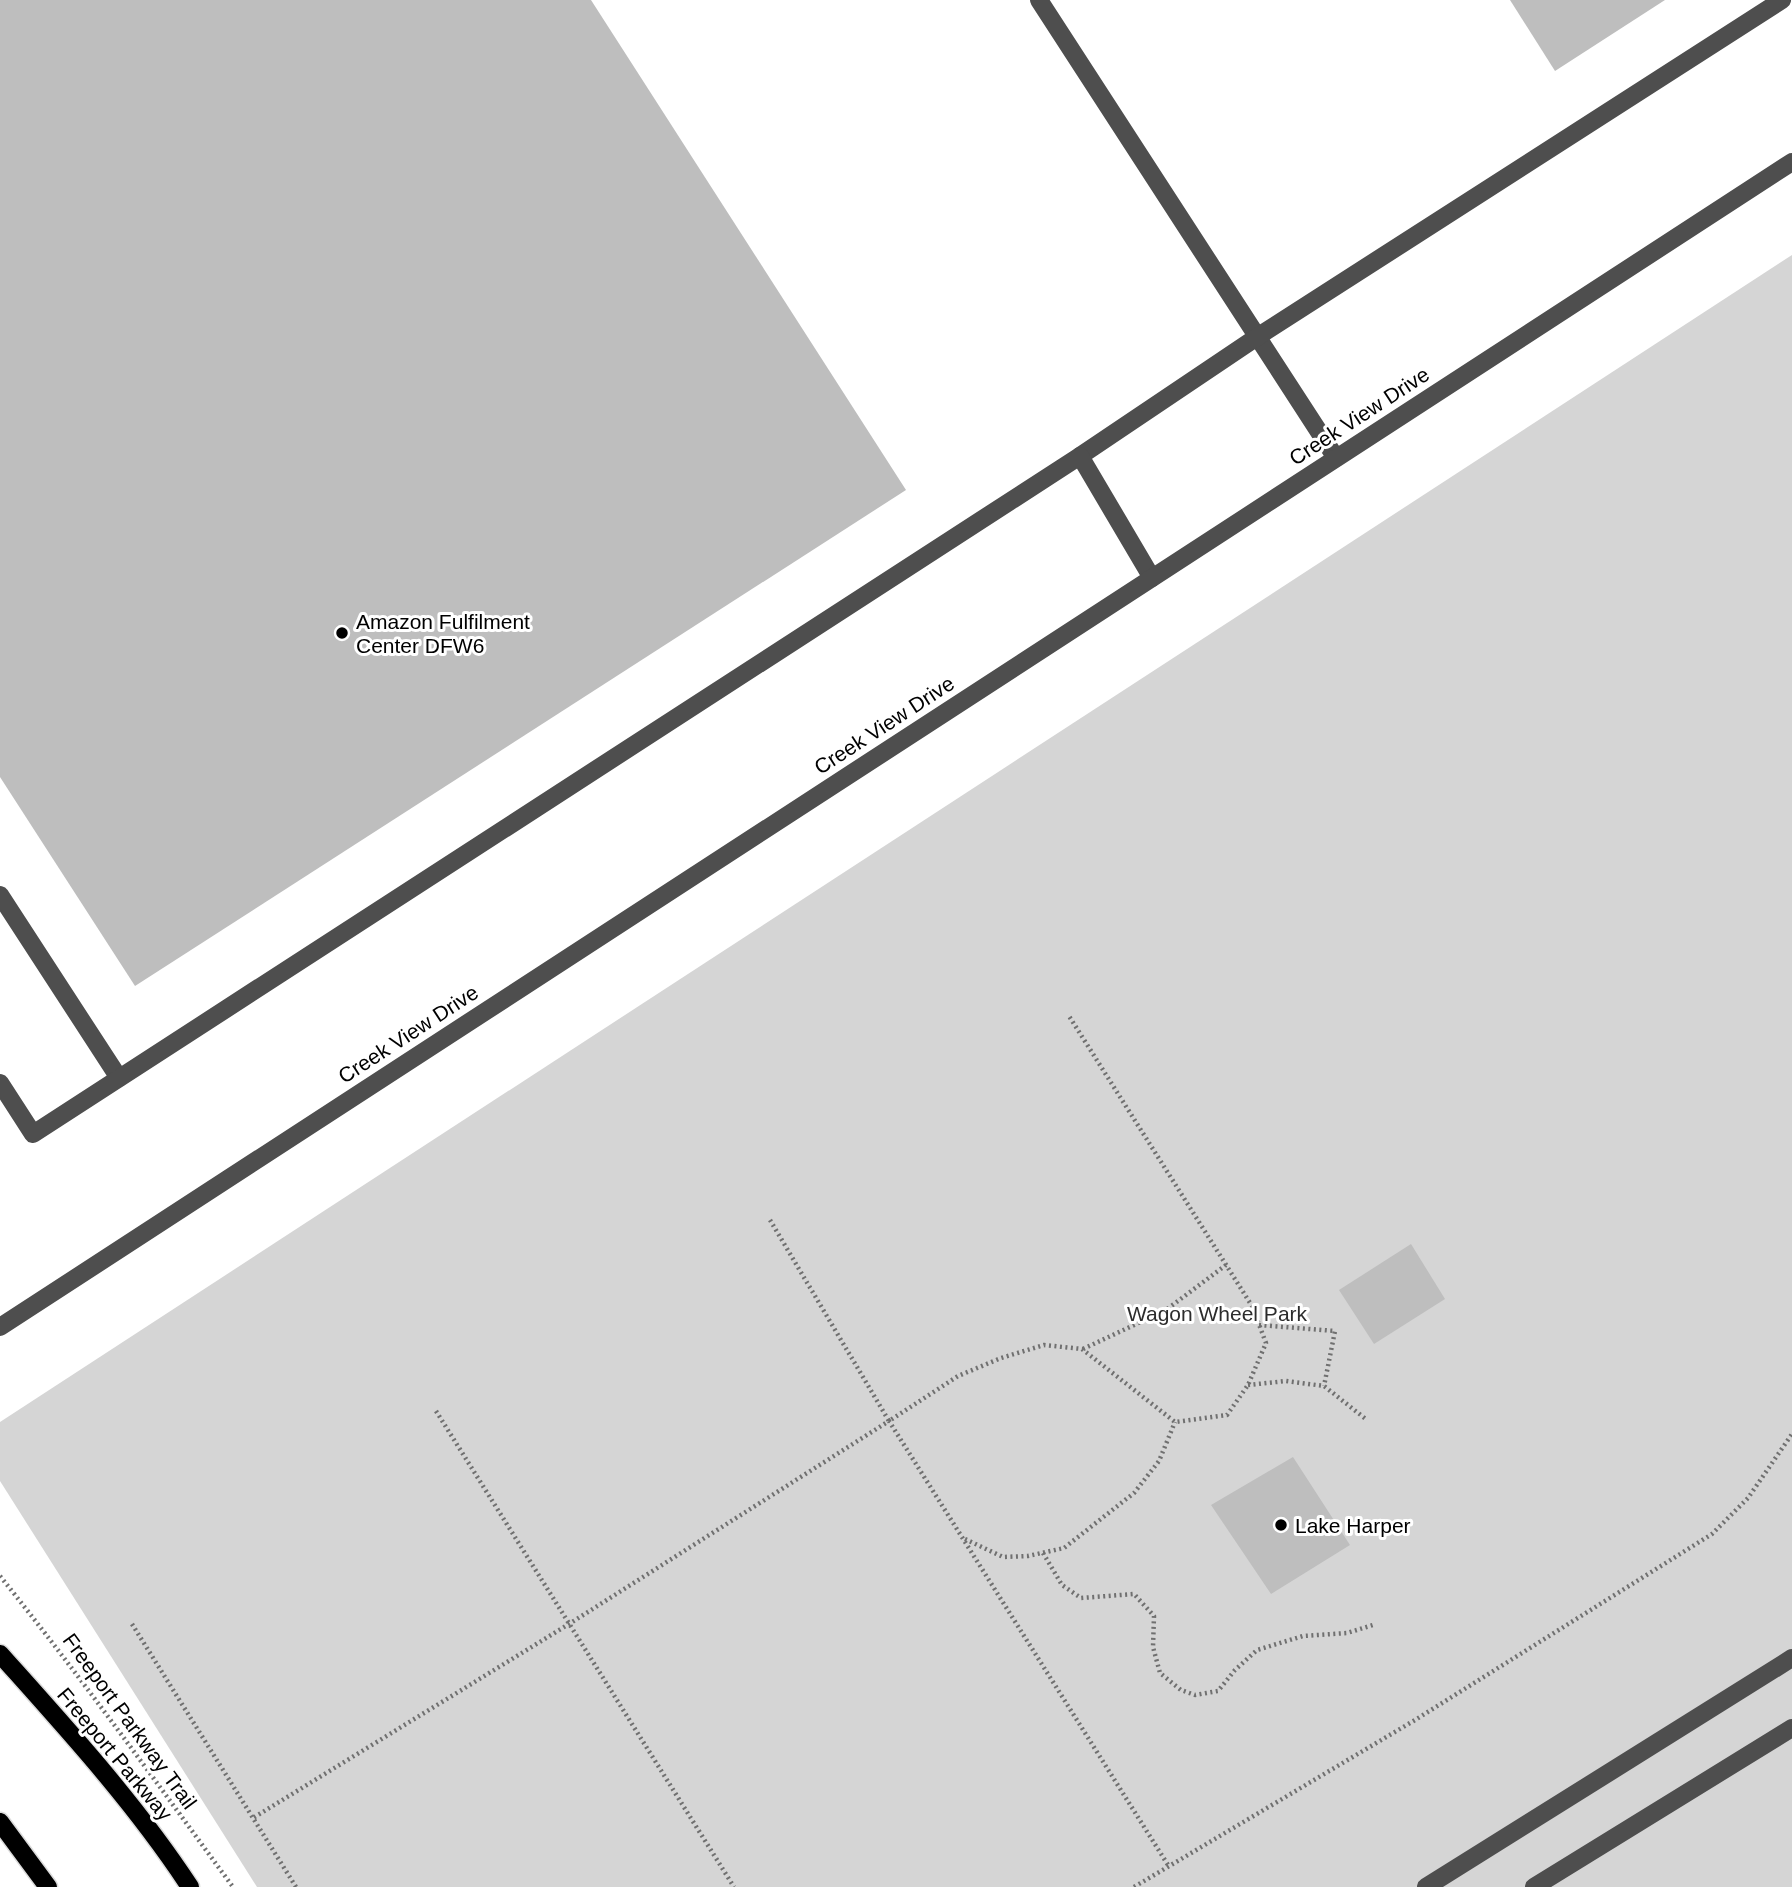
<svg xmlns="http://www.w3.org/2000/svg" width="1792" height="1887" font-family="Helvetica,sans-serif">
	<rect width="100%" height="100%" fill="#fff"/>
	<polygon fill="#d5d5d5" points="1792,255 1792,1887 257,1887 0,1481 0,1422"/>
	<g fill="#bebebe">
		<polygon points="0,0 591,0 906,490 135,986 0,777"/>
		<polygon points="1510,0 1665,0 1555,71"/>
		<polygon points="1411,1244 1445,1299 1374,1344 1339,1290"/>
		<polygon points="1293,1457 1350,1545 1271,1594 1211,1505"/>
	</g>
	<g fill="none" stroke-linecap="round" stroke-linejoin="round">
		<defs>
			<g id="major">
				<path d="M0,1654c67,75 135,149 190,233"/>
				<polyline points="0,1822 48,1887"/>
			</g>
		</defs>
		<use href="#major" stroke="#dbdbdb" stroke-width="21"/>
		<g stroke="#707070" stroke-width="4.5" stroke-dasharray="2 3.5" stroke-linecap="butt">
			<polyline points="770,1220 889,1421 958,1376 1001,1358 1044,1345 1082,1349 1175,1422 1227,1415 1248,1385 1266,1343 1252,1306 1069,1016"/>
			<polyline points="1259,1325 1335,1331 1324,1386"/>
			<polyline points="1083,1349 1166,1310 1226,1265"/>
			<polyline points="1248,1385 1286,1381 1324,1386 1367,1420"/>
			<polyline points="436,1411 734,1887"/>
			<polyline points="965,1539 1003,1557 1028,1556 1064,1548 1134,1493 1159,1461 1175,1422"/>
			<polyline points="1043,1553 1062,1585 1081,1598 1134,1594 1154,1616 1153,1647 1160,1673 1181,1690 1195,1695 1218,1691 1235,1670 1257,1650 1303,1636 1347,1633 1373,1625"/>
			<path d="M0,1576c81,101 156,206 233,311"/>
			<polyline points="132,1624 253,1818"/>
			<polyline points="296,1887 253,1818 569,1624 889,1421 1168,1865"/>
			<polyline points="1134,1887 1415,1720 1712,1534 1748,1498 1792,1434"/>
		</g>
		<g stroke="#4e4e4e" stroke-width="18">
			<polyline points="1039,0 1336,458"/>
			<polyline points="1080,456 1257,337 1782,0"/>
			<polyline points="0,895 119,1078"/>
			<polyline points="0,1083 33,1134 1080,456 1152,578"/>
			<polyline points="0,1327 1792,162"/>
			<polyline points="1426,1887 1792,1658"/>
			<polyline points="1534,1887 1792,1728"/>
		</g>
		<use href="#major" stroke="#000" stroke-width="18"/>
	</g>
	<g fill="#000" stroke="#fff" stroke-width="2.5">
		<circle cx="342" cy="633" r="7"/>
		<circle cx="1281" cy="1525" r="7"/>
	</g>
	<g text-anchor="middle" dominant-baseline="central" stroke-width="6" stroke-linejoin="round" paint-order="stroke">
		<g font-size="21" fill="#000" stroke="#fff">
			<text transform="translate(1359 416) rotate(-33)">Creek View Drive</text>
			<text transform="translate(884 725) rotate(-33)">Creek View Drive</text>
			<text transform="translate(408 1034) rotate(-33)">Creek View Drive</text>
			<text transform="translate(130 1721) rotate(54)">Freeport Parkway Trail</text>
			<text transform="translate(115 1754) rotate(50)">Freeport Parkway</text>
		</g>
		<g font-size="21" fill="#000" stroke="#fff" text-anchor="start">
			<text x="356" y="621">Amazon Fulfilment<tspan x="356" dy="24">Center DFW6</tspan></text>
			<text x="1295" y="1525">Lake Harper</text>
		</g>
		<g font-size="21" fill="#2c2c2c" stroke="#fff">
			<text x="1217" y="1313">Wagon Wheel Park</text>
		</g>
	</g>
</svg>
